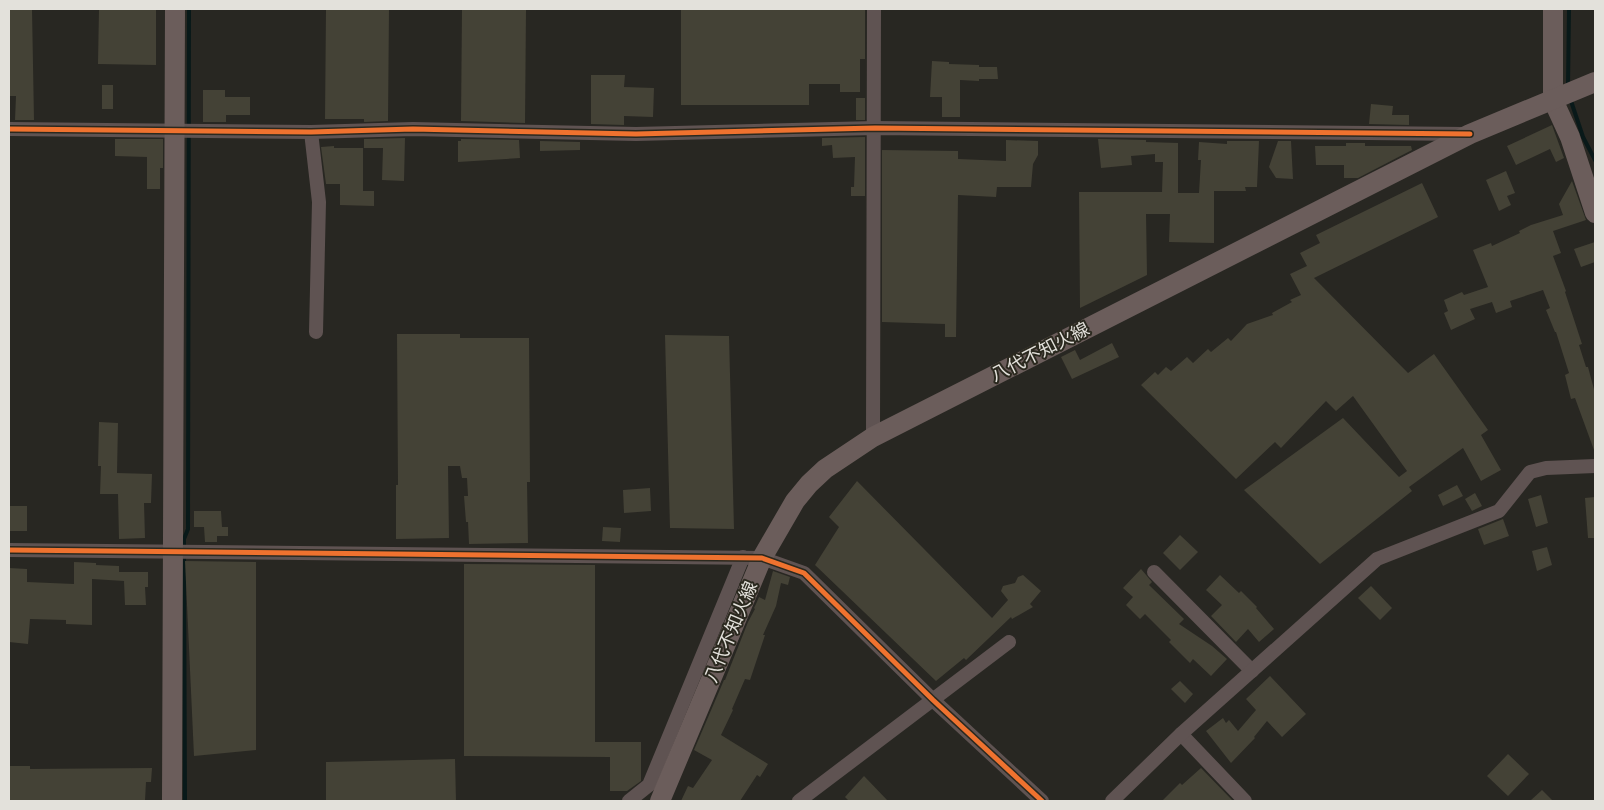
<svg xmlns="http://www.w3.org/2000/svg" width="1604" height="810" font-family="'Nunito Sans','Noto Sans JP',sans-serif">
	<rect width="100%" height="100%" fill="#282722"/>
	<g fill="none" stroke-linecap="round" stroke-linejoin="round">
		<g stroke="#091919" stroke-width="4">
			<polyline points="1568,86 1569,9"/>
			<polyline points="1570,98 1583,137 1595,160"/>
			<polyline points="184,548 184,539 188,529 189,9"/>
			<polyline points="184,555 185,801"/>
		</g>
	</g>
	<g fill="#444236">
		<polygon points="9,9 32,9 34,120 15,120 16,96 9,96"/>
		<polygon points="99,9 156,9 156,65 98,64"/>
		<polygon points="326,9 389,9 388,121 364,122 364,119 325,119"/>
		<polygon points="462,9 526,9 525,123 461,121"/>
		<polygon points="681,9 865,9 865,59 860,59 860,92 840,92 840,84 809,84 809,105 681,105"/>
		<polygon points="932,61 949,62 949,64 979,65 979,67 997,67 998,79 979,79 979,81 960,80 960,117 942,117 942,97 930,97"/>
		<polygon points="591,75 625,75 624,87 654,88 653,117 624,116 624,125 591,124"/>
		<rect x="102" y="85" width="11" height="24"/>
		<polygon points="203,90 225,90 225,97 250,97 250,115 226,115 226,122 203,122"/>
		<rect x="856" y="98" width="9" height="22"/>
		<polygon points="1371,104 1393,106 1392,115 1409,115 1409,125 1369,124"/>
		<polygon points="1552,125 1564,158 1556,162 1550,149 1516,165 1507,146"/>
		<polygon points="865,137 865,196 851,196 851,187 854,187 855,157 833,158 832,145 822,146 822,138"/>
		<polygon points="405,138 404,181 382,180 383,148 364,148 364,139"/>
		<polygon points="115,139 163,139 163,168 160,168 160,189 147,189 147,157 115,156"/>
		<polygon points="461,139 519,140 520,158 458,162 458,141 461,141"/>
		<polygon points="1098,139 1146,140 1146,142 1178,143 1178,193 1199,193 1201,160 1198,160 1199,142 1227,144 1227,141 1259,141 1257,187 1245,187 1246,191 1214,191 1214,243 1169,242 1170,214 1146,214 1147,275 1080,308 1079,192 1162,192 1163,162 1155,162 1155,154 1131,156 1132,165 1101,168"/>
		<polygon points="1006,140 1038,141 1038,155 1033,164 1031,187 997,187 996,197 958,195 956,337 945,337 945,324 882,322 882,150 958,151 958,159 1006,161"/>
		<polygon points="540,141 580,142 580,150 540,151"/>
		<polygon points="1278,141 1291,141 1293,179 1276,178 1269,167"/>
		<polygon points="1346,143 1365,143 1365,146 1411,146 1412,150 1358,178 1344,178 1344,165 1316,165 1315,146 1346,146"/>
		<polygon points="334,146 334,148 363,148 363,191 374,191 374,206 340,205 340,184 326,184 321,147"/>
		<polygon points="1506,171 1515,193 1507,196 1511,205 1499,211 1486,180"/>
		<polygon points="1572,181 1586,220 1553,231 1561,253 1553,256 1566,291 1565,292 1582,344 1579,345 1586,367 1588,367 1595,393 1594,450 1575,398 1571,399 1565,375 1569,373 1556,332 1555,332 1546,310 1550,308 1543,290 1510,301 1512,307 1496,313 1492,302 1470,309 1475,319 1451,330 1444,313 1448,311 1444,300 1462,292 1464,295 1488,287 1473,250 1491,243 1492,246 1520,233 1519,231 1531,225 1563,215 1559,204"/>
		<polygon points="1422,183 1438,217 1314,278 1408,373 1434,354 1488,430 1481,435 1501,470 1481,481 1463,448 1409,487 1412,491 1320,564 1244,490 1343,418 1399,477 1407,471 1353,396 1336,411 1326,401 1281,448 1275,442 1236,479 1141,385 1155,372 1158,375 1166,367 1171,371 1187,357 1193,363 1208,349 1211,352 1228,338 1231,341 1247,324 1273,315 1272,313 1292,302 1290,300 1301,295 1290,274 1307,266 1300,253 1320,243 1316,235"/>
		<polygon points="1595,242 1595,262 1581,267 1574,249"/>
		<polygon points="397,334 460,334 460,338 529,338 530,482 527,482 528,543 469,544 468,522 466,522 464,496 468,496 467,478 462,478 460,466 448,466 449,538 396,539 396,485 398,485"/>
		<polygon points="665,335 729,336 734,529 670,528"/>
		<polygon points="1112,343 1119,357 1072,379 1061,357 1075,350 1080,360"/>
		<polygon points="99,422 118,423 117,473 152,474 151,503 144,503 145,538 119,539 118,494 100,494 101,466 98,466"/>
		<polygon points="857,481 992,618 1008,600 1001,591 1003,586 1015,583 1018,577 1023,575 1041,591 1030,604 1033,607 1012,619 1011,617 966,660 964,658 936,681 815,565 839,527 829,517"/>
		<polygon points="1457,485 1463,496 1443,506 1438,495"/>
		<polygon points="650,488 651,511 624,513 623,490"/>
		<polygon points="1475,493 1482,506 1472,511 1465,499"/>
		<polygon points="1541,495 1548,523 1536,527 1528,499"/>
		<polygon points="1595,497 1595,538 1588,538 1585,498"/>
		<rect x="9" y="506" width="18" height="25"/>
		<polygon points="194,511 221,511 222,527 228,527 228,536 217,536 217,542 205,542 204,527 194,527"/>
		<polygon points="1503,519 1509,536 1484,545 1478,529"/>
		<polygon points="603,527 621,528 620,542 602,541"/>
		<polygon points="1180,535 1198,552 1180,570 1163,553"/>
		<polygon points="1547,547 1552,565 1537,571 1532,551"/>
		<polygon points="185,561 256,562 256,750 194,756"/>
		<polygon points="74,562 96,563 96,565 119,566 119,572 148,572 148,587 145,587 146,605 125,605 124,581 92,579 92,625 66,624 66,620 30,619 28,644 9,642 9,568 27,569 27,582 74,584"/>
		<polygon points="464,564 595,565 595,742 641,742 641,781 627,791 610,791 610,757 464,756"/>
		<polygon points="1141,569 1152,582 1149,585 1184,619 1179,624 1212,646 1227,659 1211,676 1193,659 1190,663 1169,642 1171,640 1145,614 1140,619 1126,605 1133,597 1123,588"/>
		<polygon points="773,571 790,577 788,585 781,583 776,606 763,635 765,635 750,680 745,679 732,709 733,710 721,735 768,764 760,777 757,775 740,801 681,801 688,786 693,788 712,760 694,750 724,680 725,680 748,622 755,609 754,608 756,604 759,597 765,600"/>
		<polygon points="1220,575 1239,593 1241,591 1257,607 1256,608 1274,629 1259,642 1248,629 1236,642 1211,616 1222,605 1206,590"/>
		<polygon points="1371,586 1392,608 1380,620 1358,598"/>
		<polygon points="1270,676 1306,714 1282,737 1267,721 1254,737 1255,738 1231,763 1206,731 1223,718 1226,723 1229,720 1238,731 1256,710 1246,699"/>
		<polygon points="1180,681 1193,694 1185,703 1171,689"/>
		<polygon points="1508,754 1529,774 1508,796 1487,776"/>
		<polygon points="455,759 456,801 326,801 326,762"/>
		<polygon points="9,766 30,766 30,769 152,768 151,782 146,782 145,801 9,801"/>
		<polygon points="1201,768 1233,801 1162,801 1180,783 1182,785"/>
		<polygon points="864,776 888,801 849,801 845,797"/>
		<polygon points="1542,790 1553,801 1530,801"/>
	</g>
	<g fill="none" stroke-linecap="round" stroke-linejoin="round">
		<g stroke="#5f5352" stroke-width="14">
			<polyline points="9,129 311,132 413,129 636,134 875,128 1465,134"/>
			<polyline points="311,132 319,202 316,332"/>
			<polyline points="873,437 874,9"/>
			<polyline points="9,550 762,558 804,573 933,700 1042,801"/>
			<polyline points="1154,572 1252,671"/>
			<polyline points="1181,734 1245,801"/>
			<polyline points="629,801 649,785 743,557"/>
			<polyline points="799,801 1009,642"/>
			<polyline points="1112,801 1181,734 1377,559 1499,511 1530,472 1546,468 1595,466"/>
		</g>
		<g stroke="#6b5d5b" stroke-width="20">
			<polyline points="1553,9 1553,100 1570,137 1595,213"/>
			<polyline points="172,801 175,9"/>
			<polyline points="660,801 762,558 795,501 809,484 825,469 873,437 1470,134 1595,82"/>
		</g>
		<defs>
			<g id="cycleway">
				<polyline points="9,129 311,132 413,129 636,134 875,128 1470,134"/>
				<polyline points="9,550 762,558 804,573 933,700 1042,801"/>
			</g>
		</defs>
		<use href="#cycleway" stroke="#2b291f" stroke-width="8"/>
		<use href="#cycleway" stroke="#ef722f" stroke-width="5"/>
	</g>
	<g text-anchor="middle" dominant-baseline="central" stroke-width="4" stroke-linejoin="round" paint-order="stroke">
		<g font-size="18" fill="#e3e1db" stroke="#2b291f">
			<text transform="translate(1040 352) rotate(-27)">八代不知火線</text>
			<text transform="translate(731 632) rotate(-67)">八代不知火線</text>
		</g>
	</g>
	<rect width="1604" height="810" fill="none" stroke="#e3e1db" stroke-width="20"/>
</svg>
